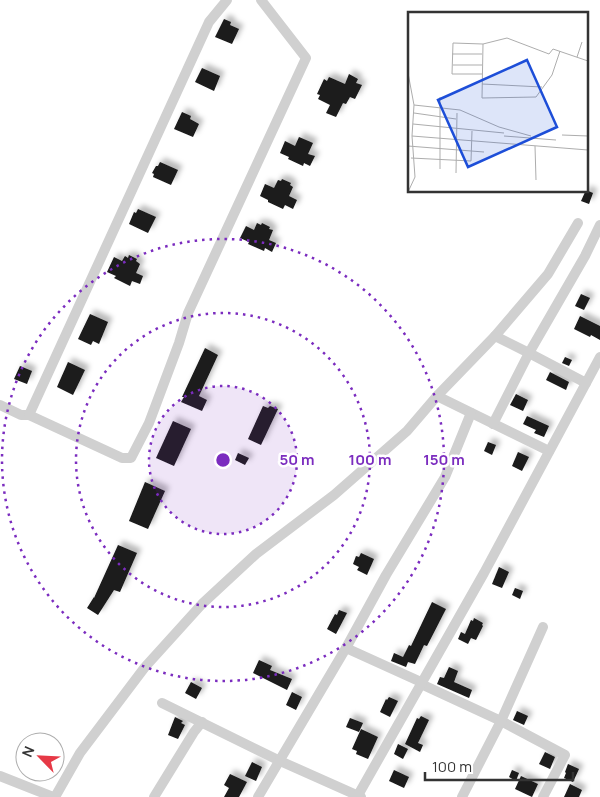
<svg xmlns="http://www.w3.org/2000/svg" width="600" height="797" font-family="Manrope,sans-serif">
	<defs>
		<filter id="shadow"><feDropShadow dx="4.5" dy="-4.5" stdDeviation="2.5" flood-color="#0004"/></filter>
	</defs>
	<rect width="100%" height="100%" fill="#fff"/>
	<g fill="#1a1a1a" filter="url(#shadow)">
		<polygon points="224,19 231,22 230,25 239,29 232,44 215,37"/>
		<polygon points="202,68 220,76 214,91 195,82"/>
		<polygon points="349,74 358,79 356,83 362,85 355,99 350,97 346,104 343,103 336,117 326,113 330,105 318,99 320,95 317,94 324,79 327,81 329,77 345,84"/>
		<polygon points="182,112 191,116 190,119 199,124 193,137 174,129"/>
		<polygon points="299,137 313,143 308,154 315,156 310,166 304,163 303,166 288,159 289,157 280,153 285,141 295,146"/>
		<polygon points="160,162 178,170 171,185 153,177 154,174 152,173 156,166 158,166"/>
		<polygon points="282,179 291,183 290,185 293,187 289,196 297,200 293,209 285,205 283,209 268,202 268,200 260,196 265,184 274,188 278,180 281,181"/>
		<polygon points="586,190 593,193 589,204 581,201"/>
		<polygon points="138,209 156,217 148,233 129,224 134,212 136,213"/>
		<polygon points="257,223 261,225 262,223 270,227 269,229 273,230 269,240 276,243 272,252 265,248 264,251 248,244 249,242 240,238 246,226 254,230"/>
		<polygon points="129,255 137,259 136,261 140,264 136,273 143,276 140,284 132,281 130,286 114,278 116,276 107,272 114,257 122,261 125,256 128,258"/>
		<polygon points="581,294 590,298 584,310 575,306"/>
		<polygon points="90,314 108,322 99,344 93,341 91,345 78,339"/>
		<polygon points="580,316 600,326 600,340 591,335 590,337 574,329"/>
		<polygon points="205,348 218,355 199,396 207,400 202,411 181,402 184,397 182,397"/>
		<polygon points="565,357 572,360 569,366 562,363"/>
		<polygon points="68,362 85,370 73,395 57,387"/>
		<polygon points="20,366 32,371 27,384 14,379"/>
		<polygon points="550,372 569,382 566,390 546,380"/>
		<polygon points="516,394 528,400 523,411 510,405"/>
		<polygon points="263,406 268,408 270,406 278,409 261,445 248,439"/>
		<polygon points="527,416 549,426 544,437 534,433 536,430 523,424"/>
		<polygon points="173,421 191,429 174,466 156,458"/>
		<polygon points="488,442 496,445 492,455 484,451"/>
		<polygon points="518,452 529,457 522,471 512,466"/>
		<polygon points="238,453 249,458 245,465 235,460"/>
		<polygon points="145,482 165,491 148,529 129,521"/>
		<polygon points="118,545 137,553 120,592 114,590 98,615 87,608 94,597 94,598"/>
		<polygon points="361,553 374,559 367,575 357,570 359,567 353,564 356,556 359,557"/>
		<polygon points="499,567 509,572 502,588 492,584"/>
		<polygon points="515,588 523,591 520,599 512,595"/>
		<polygon points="432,602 446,609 427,646 424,645 415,664 408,662 406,667 391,661 394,653 403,657 409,645 411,646"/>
		<polygon points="339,610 347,613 336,634 327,629 335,614 337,615"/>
		<polygon points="474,618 483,623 482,625 483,626 476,640 471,638 468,644 458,639 461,632 465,634 471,620 473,621"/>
		<polygon points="259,660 272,666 270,670 292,679 287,690 253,673"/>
		<polygon points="449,667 458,671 454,682 472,690 469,698 437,684 440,677 444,678"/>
		<polygon points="191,682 202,688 196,699 185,693"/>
		<polygon points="292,692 302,697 296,710 286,705"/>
		<polygon points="389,697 398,701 390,717 380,712 386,699 387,700"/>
		<polygon points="517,711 528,716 524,725 513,720"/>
		<polygon points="421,716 429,720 418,743 423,745 420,752 405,744 417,718 419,719"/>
		<polygon points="175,717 183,721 181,723 185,725 178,739 168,735"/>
		<polygon points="350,718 363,723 359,732 346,727"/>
		<polygon points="361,729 378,737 368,759 356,754 357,751 352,749"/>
		<polygon points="398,744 408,749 403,759 394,754"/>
		<polygon points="545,752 555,757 550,769 539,764"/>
		<polygon points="252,762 262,767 256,781 245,776"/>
		<polygon points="568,764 579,769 573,782 564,778 566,773 565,772"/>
		<polygon points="394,770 409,777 404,788 389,781"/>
		<polygon points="512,770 519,773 516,781 509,777"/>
		<polygon points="230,774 247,782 239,797 224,797 229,788 224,785"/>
		<polygon points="521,776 538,784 532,797 515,789"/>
		<polygon points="570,784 582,790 579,797 564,797"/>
	</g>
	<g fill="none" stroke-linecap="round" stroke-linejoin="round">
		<g stroke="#d0d0d0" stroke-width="10">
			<polyline points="495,336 529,353 586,383"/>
			<polyline points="437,396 549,451"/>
			<polyline points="0,405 21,415 29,415 122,458 131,458 149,423 179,343 188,313 306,58 261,0"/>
			<polyline points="29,415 209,22 227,0"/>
			<polyline points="493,424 529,353 585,256 600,225"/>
			<polyline points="346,648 421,682 421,684 501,721 565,755 543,797"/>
			<polyline points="162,703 280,761 361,797"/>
			<polyline points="0,776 53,797"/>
			<polyline points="55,797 80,753 145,667 202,604 256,554 334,495 407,431 437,396 495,336 548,274 578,223"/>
			<polyline points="154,797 194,732 202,722"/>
			<polyline points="258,797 346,648 386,575 445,477 471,413"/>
			<polyline points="357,797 484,573 600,357"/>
			<polyline points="462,797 501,721 543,627"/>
		</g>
	</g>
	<circle cx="223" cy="460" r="74" fill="#7b2cbf" fill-opacity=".12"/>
	<g fill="none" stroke="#7b2cbf" stroke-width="2.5" stroke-dasharray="2.5 5">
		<circle cx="223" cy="460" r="74"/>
		<circle cx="223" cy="460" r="147"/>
		<circle cx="223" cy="460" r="221"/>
	</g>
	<g transform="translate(408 12)">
		<rect width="180" height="180" fill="#fff"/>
		<path fill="none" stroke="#adadad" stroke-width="1" d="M75,32l-1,54 54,-1 16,-22 8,-24M44,42h30M169,45l5,-15M45,53h29M0,61l6,32 -2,31M74,62h-30l1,-31 30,1 24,-6 42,16 4,-5 35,12M74,72l60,3M6,93l46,5 39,17 32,9M6,101l42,6M5,112l91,9M154,123l26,1M96,124l52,4M0,134l76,6M127,134l1,34M3,146l60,3 1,-30M32,157v-72M48,161l1,-60M0,180l7,-15 -3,-41 176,14"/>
		<path fill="#1d4ed8" fill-opacity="0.15" stroke="#1d4ed8" stroke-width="2.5" d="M119,48l30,67 -89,40 -30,-67z"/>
		<rect width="180" height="180" fill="none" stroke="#333" stroke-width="2.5"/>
	</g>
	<circle cx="223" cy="460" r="8" fill="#7b2cbf" stroke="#fff" stroke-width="2.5"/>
	<g font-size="15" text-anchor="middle" font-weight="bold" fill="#7b2cbf" stroke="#fff" stroke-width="5" stroke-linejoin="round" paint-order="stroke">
		<text x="297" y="465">50 m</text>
		<text x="370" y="465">100 m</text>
		<text x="444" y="465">150 m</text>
	</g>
	<g transform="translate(40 757) rotate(294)"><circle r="24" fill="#ffffff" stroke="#adadad"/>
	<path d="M0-4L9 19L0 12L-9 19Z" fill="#e63946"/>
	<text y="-8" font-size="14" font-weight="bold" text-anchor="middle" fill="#333333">N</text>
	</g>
	<path d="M425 772v8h148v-8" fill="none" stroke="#333333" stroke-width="2.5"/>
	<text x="432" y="772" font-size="15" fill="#333333" stroke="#ffffff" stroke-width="4" paint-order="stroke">100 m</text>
</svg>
